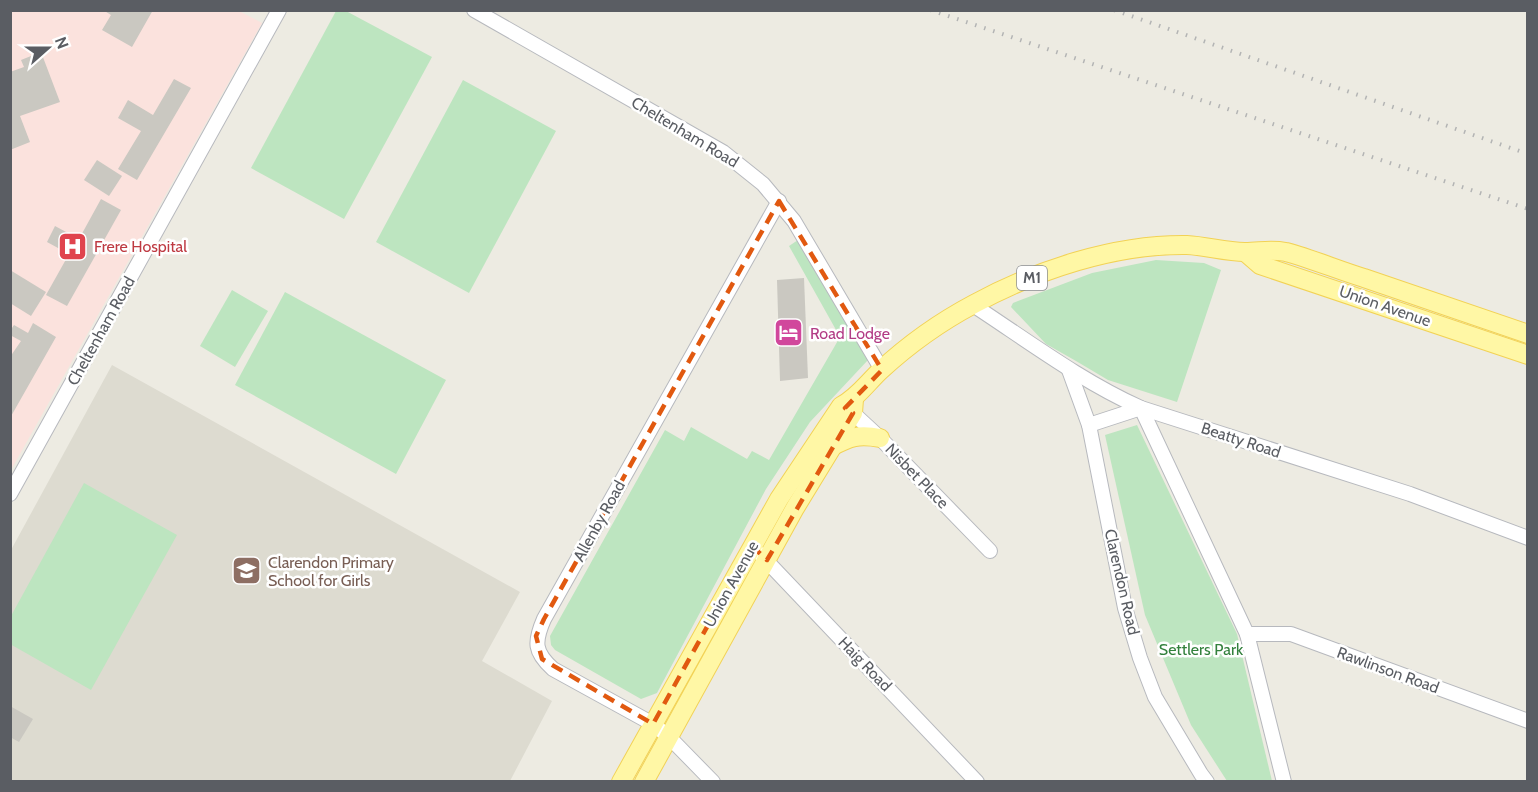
<svg xmlns="http://www.w3.org/2000/svg" width="1538" height="792" font-family="Cabin,sans-serif">
	<rect width="100%" height="100%" fill="#edebe2"/>
	<polygon fill="#dddbd0" points="112,365 520,592 482,661 552,701 510,781 11,782 11,550"/>
	<polygon fill="#fbe2dd" points="11,11 239,11 262,23 11,470"/>
	<g fill="#bde5c0">
		<polygon points="336,11 346,11 432,57 344,219 251,168"/>
		<polygon points="463,80 556,131 469,293 376,242"/>
		<polygon points="798,240 868,360 810,422 766,489 657,693 641,699 555,650 551,645 550,636 665,430 684,441 691,427 747,459 752,451 769,460 840,337 789,246"/>
		<polygon points="1156,260 1204,263 1221,270 1177,402 1108,380 1076,361 1046,344 1011,307 1013,303 1092,273"/>
		<polygon points="232,290 268,311 235,367 200,346"/>
		<polygon points="285,292 446,380 396,474 235,385"/>
		<polygon points="1137,425 1237,634 1272,781 1227,781 1191,725 1145,615 1105,435"/>
		<polygon points="84,483 177,535 91,690 10,644 11,616"/>
	</g>
	<g fill="#cac8c1">
		<polygon points="103,10 153,10 132,47 102,30 111,15"/>
		<polygon points="41,52 60,102 20,116 30,142 10,150 10,72 24,67 21,60"/>
		<polygon points="174,79 191,88 137,180 118,169 141,131 118,118 128,100 153,115"/>
		<polygon points="97,160 122,176 109,196 84,180"/>
		<polygon points="101,199 121,210 67,306 46,295 69,254 47,242 55,226 79,239"/>
		<polygon points="10,270 46,292 31,316 10,303"/>
		<polygon points="804,278 808,378 780,381 777,280"/>
		<polygon points="33,323 56,337 10,418 10,357 21,341 10,335 10,331 14,325 28,333"/>
		<polygon points="10,706 33,719 19,742 10,737"/>
	</g>
	<g fill="none" stroke-linecap="round" stroke-linejoin="round">
		<defs>
			<g id="minor">
				<polyline points="474,10 723,152 763,184 794,221 882,370"/>
				<path d="M973,305c55,36 108,76 168,103l269,86 118,44"/>
				<polyline points="1069,370 1089,425 1125,608 1140,658 1155,697 1201,774 1207,782"/>
				<polyline points="845,408 853,413 880,438 990,551"/>
				<polyline points="1089,425 1141,408 1247,634 1284,782"/>
				<polyline points="10,494 279,10"/>
				<polyline points="760,554 977,782"/>
				<polyline points="1247,634 1291,634 1528,721"/>
				<path d="M713,782l-44,-45 -16,-13 -100,-55c-19,-17 -19,-27 -9,-50l235,-418"/>
			</g>
			<g id="major">
				<polyline points="1245,252 1260,265 1528,355"/>
				<path d="M831,447c19,-10 27,-13 49,-9"/>
				<path d="M621,782l158,-283 62,-93c17,-9 26,-23 40,-36 26,-24 61,-49 93,-66 63,-34 140,-60 213,-59 19,1 39,7 58,7 15,0 25,-3 41,0 26,7 52,18 78,26 54,18 109,37 164,56"/>
				<polyline points="644,782 795,508 853,413 854,399"/>
			</g>
		</defs>
		<use href="#minor" stroke="#b7b9be" stroke-width="16"/>
		<use href="#major" stroke="#f2d256" stroke-width="20"/>
		<use href="#minor" stroke="#fff" stroke-width="14"/>
		<use href="#major" stroke="#fff7a5" stroke-width="18"/>
		<g stroke="#b3b4b4" stroke-width="4" stroke-dasharray="1.5 8" stroke-linecap="butt">
			<polyline points="930,10 1528,209"/>
			<polyline points="1114,10 1528,154"/>
		</g>
	</g>
	<path fill="none" stroke="#e15910" stroke-width="4.5" stroke-dasharray="12 8" stroke-linejoin="round" d="M779,201l103,169 -37,38 8,5 -86,147 -15,-14 -99,178 -111,-65 -6,-23 8,-17z"/>
	<defs>
		<symbol id="hospital-square" viewBox="-11 -11 22 22"><rect x="-9" y="-9" width="18" height="18" rx="4" fill="#e0444e" stroke="#fff"/><path d="M-5-5h3v3.5h4V-5h3V5h-3V1.5h-4V5h-3Z" fill="#fff"/></symbol>
		<symbol id="hotel-square" viewBox="-11 -11 22 22"><rect x="-9" y="-9" width="18" height="18" rx="4" fill="#d1479c" stroke="#fff"/><path d="M-6-4.5h1.5V1H6V5H4.5V3h-9V5H-6ZM-4 0a1.8 1.8 0 1 1 3.6 0ZM.5 0V-2.5h3Q6-2.5 6 0Z" fill="#fff"/></symbol>
		<symbol id="school-square" viewBox="-11 -11 22 22"><rect x="-9" y="-9" width="18" height="18" rx="4" fill="#8d6e63" stroke="#fff"/><path d="M0-5L7-2L0 1L-7-2ZM-4 1L0 2.5L4 1V4Q0 6-4 4Z" fill="#fff"/></symbol>
	</defs>
	<g fill-rule="evenodd">
		<use href="#hospital-square" x="56" y="230" width="33" height="33"/>
		<use href="#hotel-square" x="772" y="316" width="33" height="33"/>
		<use href="#school-square" x="230" y="554" width="33" height="33"/>
	</g>
	<g text-anchor="middle" dominant-baseline="central" stroke-width="5" stroke-linejoin="round" paint-order="stroke">
		<rect fill="#fff" stroke="#8c8e92" stroke-width="1.5" x="1017" y="266" width="30" height="24" rx="4.5"/>
		<g font-size="15" font-weight="bold" fill="#5a5d63">
			<text x="1032" y="278">M1</text>
		</g>
		<g font-size="16" fill="#5a5d63" stroke="#fff">
			<text transform="translate(685 132) rotate(31)">Cheltenham Road</text>
			<text transform="translate(1385 306) rotate(19)">Union Avenue</text>
			<text transform="translate(101 331) rotate(-61)">Cheltenham Road</text>
			<text transform="translate(1241 440) rotate(18)">Beatty Road</text>
			<text transform="translate(917 476) rotate(46)">Nisbet Place</text>
			<text transform="translate(599 521) rotate(-61)">Allenby Road</text>
			<text transform="translate(1122 582) rotate(77)">Clarendon Road</text>
			<text transform="translate(731 584) rotate(-61)">Union Avenue</text>
			<text transform="translate(865 664) rotate(46)">Haig Road</text>
			<text transform="translate(1388 670) rotate(20)">Rawlinson Road</text>
		</g>
		<g font-size="16" fill="#be3a42" stroke="#fff" text-anchor="start">
			<text x="94" y="246">Frere Hospital</text>
		</g>
		<g font-size="16" fill="#b23c85" stroke="#fff" text-anchor="start">
			<text x="810" y="333">Road Lodge</text>
		</g>
		<g font-size="16" fill="#785e54" stroke="#fff" text-anchor="start">
			<text x="268" y="562">Clarendon Primary<tspan x="268" dy="18">School for Girls</tspan></text>
		</g>
		<g font-size="16" fill="#33813d" stroke="#fff">
			<text x="1201" y="649">Settlers Park</text>
		</g>
	</g>
	<rect width="1538" height="792" fill="none" stroke="#5a5d63" stroke-width="24"/>
	<g transform="translate(48 48) rotate(69)" stroke="#ffffff" stroke-width="4.5" paint-order="stroke">
	<path d="M0-4.5L10 22L0 15L-10 22Z" fill="#5a5d63"/>
	<text y="-9" font-size="16" font-weight="bold" text-anchor="middle" fill="#5a5d63">N</text>
	</g>
</svg>
